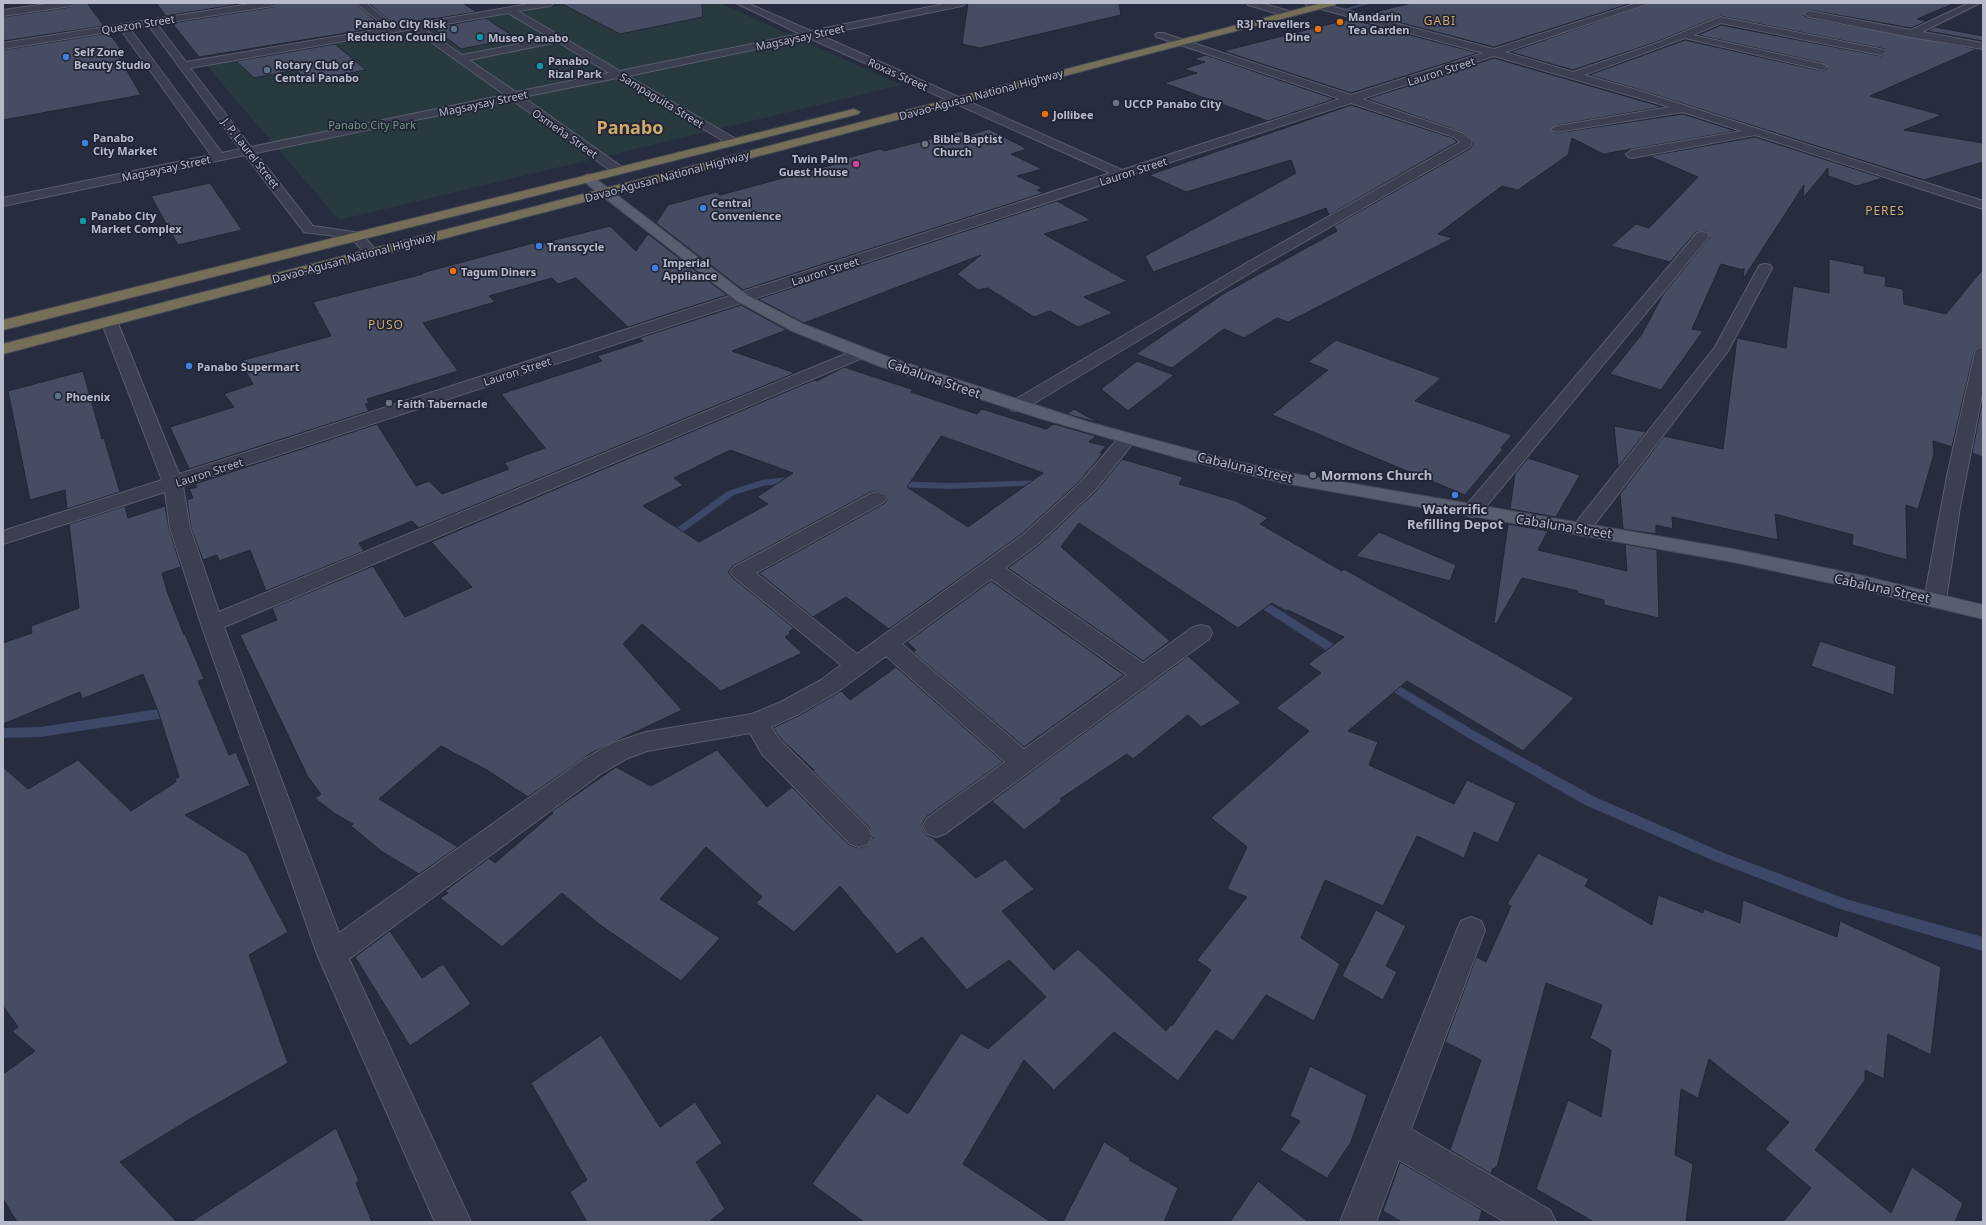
<svg xmlns="http://www.w3.org/2000/svg" width="1986" height="1225" font-family="'Noto Sans',sans-serif">
	<rect width="100%" height="100%" fill="#272d3f"/>
	<polygon fill="#293940" points="572,3 720,3 901,85 339,220 207,66"/>
	<g fill="none" stroke-linecap="round" stroke-linejoin="round">
		<g fill="#3d4767" fill-rule="evenodd">
			<polygon points="1365,3 1372,3 1347,10 1345,9"/>
			<polygon points="797,476 800,477 802,479 800,481 763,486 734,495 672,540 668,541 663,538 728,491 762,480"/>
			<polygon points="1044,480 1049,483 1047,485 950,489 893,487 888,484 893,481 950,483"/>
			<polygon points="1254,594 1346,652 1348,655 1346,658 1338,658 1250,601 1249,598"/>
			<polygon points="1386,678 1478,733 1595,797 1724,853 1846,899 1983,937 1983,951 1840,909 1714,861 1585,805 1470,739 1382,685 1380,682 1382,679"/>
			<polygon points="172,707 176,709 178,712 176,715 172,717 40,737 3,738 3,728 40,727"/>
		</g>
	</g>
	<g fill="#464c61" stroke="#222636" fill-rule="evenodd">
		<polygon points="76,3 87,3 104,26 3,41 3,17 71,7"/>
		<polygon points="156,3 246,3 166,16"/>
		<polygon points="278,3 355,3 383,27 199,57 172,23 273,7"/>
		<polygon points="368,3 463,3 476,12 395,25"/>
		<polygon points="560,3 702,3 703,17 620,34"/>
		<polygon points="968,3 1119,3 1121,15 980,48 962,44"/>
		<polygon points="1411,3 1632,3 1494,47 1367,14"/>
		<polygon points="1651,3 1955,3 1917,19 1927,21 1911,28 1809,10 1803,15 1809,18 1977,49 1870,96 1942,115 1904,130 1983,143 1983,162 1924,180 1637,89 1589,75 1685,40 1822,71 1828,68 1822,63 1698,35 1721,25 1881,56 1887,52 1885,49 1720,16 1656,42 1573,70 1510,52"/>
		<polygon points="486,18 516,38 461,49 433,28"/>
		<polygon points="1350,19 1478,53 1351,93 1223,51"/>
		<polygon points="1935,27 1983,36 1983,41 1927,31"/>
		<polygon points="109,33 122,51 116,52 141,95 3,120 3,50"/>
		<polygon points="335,44 366,70 308,81 296,70 254,78 236,61"/>
		<polygon points="1206,55 1335,99 1268,121 1164,83 1197,73 1184,69 1205,62 1193,59"/>
		<polygon points="1494,58 1663,107 1557,125 1550,129 1553,132 1557,133 1683,114 1736,131 1603,154 1572,138 1568,155 1518,190 1502,186 1438,234 1453,238 1288,322 1277,318 1244,338 1224,329 1172,368 1136,354 1223,294 1337,231 1334,226 1471,148 1473,141 1462,132 1367,99"/>
		<polygon points="1351,105 1453,138 1457,142 1329,215 1326,208 1153,272 1145,256 1296,173 1291,160 1186,192 1149,175"/>
		<polygon points="989,129 1027,149 1011,154 1042,169 1017,176 1043,188 1037,190 1043,193 743,290 656,223 668,205 716,192 720,195 835,164 832,162 880,149 884,151 961,131 969,135"/>
		<polygon points="1755,137 1883,178 1857,186 1828,176 1828,168 1803,198 1804,185 1743,279 1744,268 1743,270 1721,264 1692,329 1703,331 1661,390 1610,374 1642,334 1664,293 1710,237 1707,232 1696,232 1670,262 1611,246 1636,224 1649,228 1698,177 1649,156"/>
		<polygon points="210,183 242,230 178,245 151,196"/>
		<polygon points="1057,201 1091,220 1044,234 1127,281 1084,297 1113,313 1078,327 1050,311 1034,317 988,288 978,290 957,274 981,255 804,323 758,299"/>
		<polygon points="610,226 636,251 648,234 727,295 628,327 576,278 558,284 552,278 489,296 495,302 423,323 458,371 367,399 369,403 365,404 369,411 189,469 170,427 234,407 224,394 253,384 240,361 331,336 313,302 423,274 422,273 533,243 535,245"/>
		<polygon points="1829,259 1864,266 1864,273 1886,277 1885,286 1903,289 1904,304 1946,314 1983,269 1983,346 1977,348 1974,352 1952,447 1933,441 1934,454 1918,509 1906,505 1907,560 1852,545 1853,535 1775,514 1778,540 1672,517 1673,529 1656,525 1656,534 1623,529 1620,494 1664,436 1723,449 1737,338 1786,348 1793,286 1829,293"/>
		<polygon points="741,305 787,330 732,351 795,373 419,528 412,521 359,543 364,551 266,591 250,550 219,561 217,555 203,560 191,528 187,500 193,498 189,489 197,487 195,484 377,424 416,486 429,481 442,494 509,469 504,463 545,448 501,394 602,361 597,356 643,341 639,338"/>
		<polygon points="1336,340 1441,378 1415,401 1512,435 1501,448 1503,449 1465,495 1272,415 1328,370 1308,362"/>
		<polygon points="1137,361 1174,375 1128,411 1101,389"/>
		<path d="M844,367l70,23 -3,2 66,22 5,-5 64,20 8,-5 42,12 -7,6 17,4 -6,7h3l-23,28 -57,52 -134,96 -43,-32 -33,20 -54,-44 126,-70 3,-5 -4,-5 -7,-2 -8,2 -136,73 -5,6 5,6 61,50 -5,4 2,1 -6,4 17,16 -81,38 -79,-67 -19,20 59,66 -91,43 -63,44 -41,-27 -46,-24 -62,53 79,48 -39,27 -38,-23 -30,-25 2,-2 -19,-11 -19,-15 6,-4 -13,-17 -68,-142 37,-15 -5,-12 101,-42 32,51 67,-30 -41,-45 383,-162 3,1zM941,436l34,12 68,25 -75,54 -61,-40zM730,450l63,23 -36,24 11,7 -69,38 -56,-36 40,-21 -9,-7z"/>
		<polygon points="83,371 102,439 104,438 120,492 67,509 65,490 30,500 8,391"/>
		<polygon points="1983,398 1983,457 1972,453"/>
		<polygon points="1074,409 1099,423 1067,414"/>
		<polygon points="1614,426 1646,432 1618,467"/>
		<polygon points="1528,458 1580,475 1556,517 1510,509 1515,474"/>
		<polygon points="1122,459 1183,477 1179,484 1236,501 1268,518 1260,524 1342,571 1344,569 1574,698 1523,751 1407,681 1348,731 1378,742 1369,765 1454,804 1467,780 1516,803 1498,843 1474,832 1464,858 1417,836 1383,906 1325,880 1301,938 1340,964 1314,1021 1266,995 1233,1041 1216,1030 1178,1081 1114,1032 1054,1090 1024,1060 963,1164 1051,1222 864,1222 812,1184 877,1094 908,1114 961,1033 988,1049 1046,997 1009,960 967,990 922,937 897,954 840,886 794,932 756,903 762,897 706,847 660,899 720,938 681,981 599,924 562,893 502,947 440,898 448,893 445,891 489,858 495,863 553,813 551,812 616,767 651,786 717,750 767,807 792,787 849,845 859,848 868,845 873,837 869,827 813,771 814,770 781,739 773,728 800,715 841,691 850,700 896,667 1003,762 926,817 922,825 926,835 933,838 976,878 1005,859 1034,889 1002,911 1054,970 1078,949 1166,1031 1171,1025 1172,1026 1211,970 1197,960 1247,897 1227,889 1247,847 1211,818 1309,731 1276,708 1321,673 1308,664 1344,637 1288,610 1286,611 1272,603 1238,628 1079,523 1061,547 1170,641 1143,661 1008,568 1039,545 1096,491"/>
		<polygon points="125,506 128,518 165,506 169,528 181,567 162,573 167,591 184,635 185,634 204,679 198,681 229,755 236,752 250,785 185,815 247,854 288,932 249,955 288,1063 190,1119 120,1162 177,1222 17,1222 3,1199 3,1074 35,1051 12,1031 18,1027 3,1006 3,767 28,789 78,760 131,811 176,782 175,779 179,777 158,711 143,674 82,699 80,692 3,724 3,643 32,633 31,626 79,608 69,524"/>
		<polygon points="1508,524 1548,531 1538,550 1627,571 1625,544 1657,550 1659,618 1604,605 1604,600 1577,593 1578,591 1522,578 1496,624 1494,623"/>
		<polygon points="1379,532 1456,565 1450,581 1356,556"/>
		<polygon points="991,581 1124,675 1024,747 913,652 916,650 907,642"/>
		<polygon points="1820,641 1896,666 1894,695 1811,666"/>
		<polygon points="1188,656 1241,703 1201,727 1188,715 1133,759 1127,754 1060,799 1062,801 1024,830 992,801"/>
		<polygon points="1538,853 1589,879 1585,886 1652,925 1658,895 1703,913 1704,909 1740,923 1743,900 1837,937 1840,921 1941,967 1931,1055 1888,1034 1884,1079 1865,1070 1865,1080 1815,1150 1891,1213 1912,1167 1963,1203 1955,1222 1783,1222 1811,1188 1765,1149 1789,1122 1709,1059 1698,1098 1681,1089 1675,1155 1693,1164 1686,1222 1594,1222 1536,1189 1568,1100 1601,1117 1611,1050 1590,1038 1602,1005 1546,983 1497,1167 1496,1166 1495,1169 1493,1168 1491,1174 1450,1150 1481,1060 1445,1042 1476,957 1486,962 1511,906 1507,904"/>
		<polygon points="1376,910 1406,926 1386,966 1397,972 1383,1000 1342,976"/>
		<polygon points="390,931 422,978 443,964 471,1004 410,1046 355,957"/>
		<polygon points="601,1035 660,1127 695,1102 722,1143 696,1162 725,1209 709,1222 587,1222 570,1192 587,1180 531,1083"/>
		<polygon points="1310,1066 1367,1095 1351,1142 1327,1178 1280,1150 1300,1121 1290,1116"/>
		<polygon points="336,1128 359,1181 356,1183 372,1222 191,1222"/>
		<polygon points="1104,1142 1130,1158 1129,1160 1178,1188 1164,1222 1063,1222"/>
		<polygon points="1400,1162 1482,1210 1479,1222 1402,1222 1383,1211"/>
		<polygon points="1258,1181 1308,1222 1230,1222"/>
	</g>
	<g fill="none" stroke-linecap="round" stroke-linejoin="round">
		<defs>
			<g id="minor">
				<polygon points="53,3 75,3 71,6 3,16 3,10"/>
				<path d="M256,3h21l-4,3 -116,18 29,38 201,-34 -31,-25h10l30,24 138,-24h20l-4,3 -32,5 102,60 180,-37 -64,-31h11l64,28 138,-28h17l-4,3 -142,29 302,135 218,-71 -183,-62 -2,-2 2,-2h6l188,62 132,-42 -177,-48 -1,-2h14l175,46 143,-46h13l-145,49 68,20 84,-29 63,-26 165,33 1,2 -5,3 -160,-32 -28,12 129,29 5,3 -5,3 -137,-32 -101,37 53,15 346,111v8l-228,-74 -123,23 -4,-1 -2,-3 6,-4 110,-19 -59,-19 -126,20 -4,-1 -2,-2 6,-3 113,-19 -176,-51 -132,43 100,34 10,8 -2,6 -210,120 -237,143 -6,1 -6,-1 -3,-4 3,-4 239,-141 210,-119 -6,-5 -103,-34 -1168,383 7,42 29,84 636,-262 6,-2 6,2 2,3 -2,3 -643,271 115,306 245,-174 26,-15 36,-12 106,-18 29,-12 40,-22 20,-15 -107,-88 -4,-5 4,-5 136,-73 7,-2 7,2 3,4 -3,4 -128,71 101,81 167,-120 57,-52 40,-47 6,-1 6,1 3,4 -3,4 -38,47 -57,54 -33,24 138,95 50,-36 8,-2 8,2 3,6 -3,6 -264,195 -9,3 -9,-3 -4,-8 4,-8 78,-56 -119,-106 -49,36 -38,22 -28,13 9,13 88,88 4,8 -4,8 -9,3 -9,-3 -88,-90 -12,-21 -103,18 -19,7 -26,15 -253,186 122,263h-36l-118,-268 -116,-330 -31,-96 -5,-36 -162,52v-13l159,-51 -61,-159 2,-3h12l2,3 62,153 931,-301 -301,-135 -181,38 108,63 2,3 -6,4 -115,-68 -94,19 99,70 2,3 -6,4 -4,-1 -102,-73 -256,53 57,73 48,7 17,20 -2,3c-14,4 -14,-11 -24,-16 -6,-4 -38,-6 -48,-8l-59,-77 -242,51v-8l208,-43 -90,-125 -118,19v-6zM508,13l42,25 -88,17 -39,-27zM149,26l91,123 -18,4 -92,-124zM413,29l92,66 -254,52 -61,-79zM558,42l51,31 -93,19 -47,-32zM991,579l136,96 -103,74 -122,-105z"/>
				<polygon points="1247,3 1261,3 1292,12 1294,14 1289,17 1248,5"/>
				<polygon points="1969,3 1980,3 1922,32 1983,43 1983,49 1910,37 1809,17 1804,14 1809,11 1911,30"/>
				<polygon points="1702,232 1707,233 1709,236 1707,239 1479,515 1472,517 1465,515 1462,511 1465,507 1697,233"/>
				<polygon points="1765,264 1770,265 1772,268 1728,351 1588,533 1581,535 1574,533 1571,529 1574,525 1715,347 1758,268 1760,265"/>
				<polygon points="1983,347 1983,390 1960,507 1946,600 1943,605 1935,607 1927,605 1924,600 1947,476 1975,352 1977,349"/>
				<polygon points="1471,917 1481,921 1485,930 1411,1129 1550,1210 1556,1222 1505,1222 1399,1160 1376,1222 1340,1222 1457,930 1461,921"/>
			</g>
			<polygon id="major" points="587,174 591,175 747,295 803,324 891,358 1088,422 1225,459 1284,472 1733,549 1859,575 1983,605 1983,619 1859,589 1733,562 1284,483 1182,459 1039,418 879,366 792,331 737,301 583,181 581,178"/>
			<g id="highway">
				<polygon points="1322,3 1336,3 1335,5 3,354 3,344"/>
				<polygon points="854,109 860,112 858,114 3,330 3,320"/>
			</g>
		</defs>
		<use href="#minor" stroke="#595d6d" stroke-width="2"/>
		<use href="#major" stroke="#444858" stroke-width="2"/>
		<use href="#highway" stroke="#464a5a" stroke-width="2"/>
		<use href="#minor" fill="#3b3f4f" fill-rule="evenodd"/>
		<use href="#major" fill="#595e6f" fill-rule="evenodd"/>
		<use href="#highway" fill="#756f58" fill-rule="evenodd"/>
	</g>
	<g fill="#e8710a" stroke="#202434" stroke-width="1.5">
		<circle cx="1340" cy="22" r="4"/>
		<circle cx="1318" cy="29" r="4"/>
		<circle cx="1045" cy="114" r="4"/>
		<circle cx="453" cy="271" r="4"/>
	</g>
	<g fill="#5c6f8a" stroke="#202434" stroke-width="1.5">
		<circle cx="454" cy="29" r="4"/>
		<circle cx="267" cy="70" r="4"/>
		<circle cx="58" cy="396" r="4"/>
	</g>
	<g fill="#0f9aa8" stroke="#202434" stroke-width="1.5">
		<circle cx="480" cy="37" r="4"/>
		<circle cx="540" cy="66" r="4"/>
		<circle cx="83" cy="221" r="4"/>
	</g>
	<g fill="#3f7fe0" stroke="#202434" stroke-width="1.5">
		<circle cx="66" cy="57" r="4"/>
		<circle cx="85" cy="143" r="4"/>
		<circle cx="703" cy="208" r="4"/>
		<circle cx="539" cy="246" r="4"/>
		<circle cx="655" cy="268" r="4"/>
		<circle cx="189" cy="366" r="4"/>
		<circle cx="1455" cy="495" r="4"/>
	</g>
	<g fill="#6b7280" stroke="#202434" stroke-width="1.5">
		<circle cx="1116" cy="103" r="4"/>
		<circle cx="925" cy="144" r="4"/>
		<circle cx="389" cy="403" r="4"/>
		<circle cx="1313" cy="475" r="4"/>
	</g>
	<circle fill="#d1479c" stroke="#202434" stroke-width="1.5" cx="856" cy="164" r="4"/>
	<g text-anchor="middle" dominant-baseline="central" stroke-width="3.5" stroke-linejoin="round" paint-order="stroke">
		<g font-size="11" font-weight="bold" fill="#b7bbca" stroke="#202434" text-anchor="start">
			<text x="1348" y="16">Mandarin<tspan x="1348" dy="13">Tea Garden</tspan></text>
			<text x="446" y="23" text-anchor="end">Panabo City Risk<tspan x="446" dy="13">Reduction Council</tspan></text>
			<text x="1310" y="23" text-anchor="end">R3J Travellers<tspan x="1310" dy="13">Dine</tspan></text>
			<text x="488" y="37">Museo Panabo</text>
			<text x="74" y="51">Self Zone<tspan x="74" dy="13">Beauty Studio</tspan></text>
			<text x="548" y="60">Panabo<tspan x="548" dy="13">Rizal Park</tspan></text>
			<text x="275" y="64">Rotary Club of<tspan x="275" dy="13">Central Panabo</tspan></text>
			<text x="1124" y="103">UCCP Panabo City</text>
			<text x="1053" y="114">Jollibee</text>
			<text x="93" y="137">Panabo<tspan x="93" dy="13">City Market</tspan></text>
			<text x="933" y="138">Bible Baptist<tspan x="933" dy="13">Church</tspan></text>
			<text x="848" y="158" text-anchor="end">Twin Palm<tspan x="848" dy="13">Guest House</tspan></text>
			<text x="711" y="202">Central<tspan x="711" dy="13">Convenience</tspan></text>
			<text x="91" y="215">Panabo City<tspan x="91" dy="13">Market Complex</tspan></text>
			<text x="547" y="246">Transcycle</text>
			<text x="663" y="262">Imperial<tspan x="663" dy="13">Appliance</tspan></text>
			<text x="461" y="271">Tagum Diners</text>
			<text x="197" y="366">Panabo Supermart</text>
			<text x="66" y="396">Phoenix</text>
			<text x="397" y="403">Faith Tabernacle</text>
		</g>
		<g font-size="11" fill="#b7bbca" stroke="#202434">
			<text transform="translate(138 24) rotate(-9)">Quezon Street</text>
			<text transform="translate(800 37) rotate(-12)">Magsaysay Street</text>
			<text transform="translate(1441 71) rotate(-18)">Lauron Street</text>
			<text transform="translate(898 74) rotate(24)">Roxas Street</text>
			<text transform="translate(981 94) rotate(-15)">Davao-Agusan National Highway</text>
			<text transform="translate(662 100) rotate(31)">Sampaguita Street</text>
			<text transform="translate(483 103) rotate(-12)">Magsaysay Street</text>
			<text transform="translate(565 133) rotate(35)">Osmeña Street</text>
			<text transform="translate(251 153) rotate(52)">J. P. Laurel Street</text>
			<text transform="translate(166 168) rotate(-12)">Magsaysay Street</text>
			<text transform="translate(1133 171) rotate(-18)">Lauron Street</text>
			<text transform="translate(667 176) rotate(-15)">Davao-Agusan National Highway</text>
			<text transform="translate(354 257) rotate(-15)">Davao-Agusan National Highway</text>
			<text transform="translate(825 271) rotate(-18)">Lauron Street</text>
			<text transform="translate(517 371) rotate(-18)">Lauron Street</text>
			<text transform="translate(209 472) rotate(-18)">Lauron Street</text>
		</g>
		<g font-size="11" fill="#709981" stroke="#202434">
			<text x="372" y="124">Panabo City Park</text>
		</g>
		<g font-size="12" letter-spacing="1" fill="#d0aa6c" stroke="#202434">
			<text x="1440" y="20">GABI</text>
			<text x="1885" y="210">PERES</text>
			<text x="386" y="324">PUSO</text>
		</g>
		<g font-size="13" fill="#b7bbca" stroke="#202434">
			<text transform="translate(934 378) rotate(19)">Cabaluna Street</text>
			<text transform="translate(1245 467) rotate(13)">Cabaluna Street</text>
			<text transform="translate(1564 526) rotate(9)">Cabaluna Street</text>
			<text transform="translate(1882 588) rotate(12)">Cabaluna Street</text>
		</g>
		<g font-size="13" font-weight="bold" fill="#b7bbca" stroke="#202434" text-anchor="start">
			<text x="1321" y="475">Mormons Church</text>
			<text x="1455" y="509" text-anchor="middle">Waterrific<tspan x="1455" dy="15">Refilling Depot</tspan></text>
		</g>
		<g font-size="18" font-weight="bold" fill="#d0aa6c" stroke="#202434">
			<text x="630" y="127">Panabo</text>
		</g>
	</g>
	<rect width="1986" height="1225" fill="none" stroke="#b7bbca" stroke-width="8"/>
</svg>
